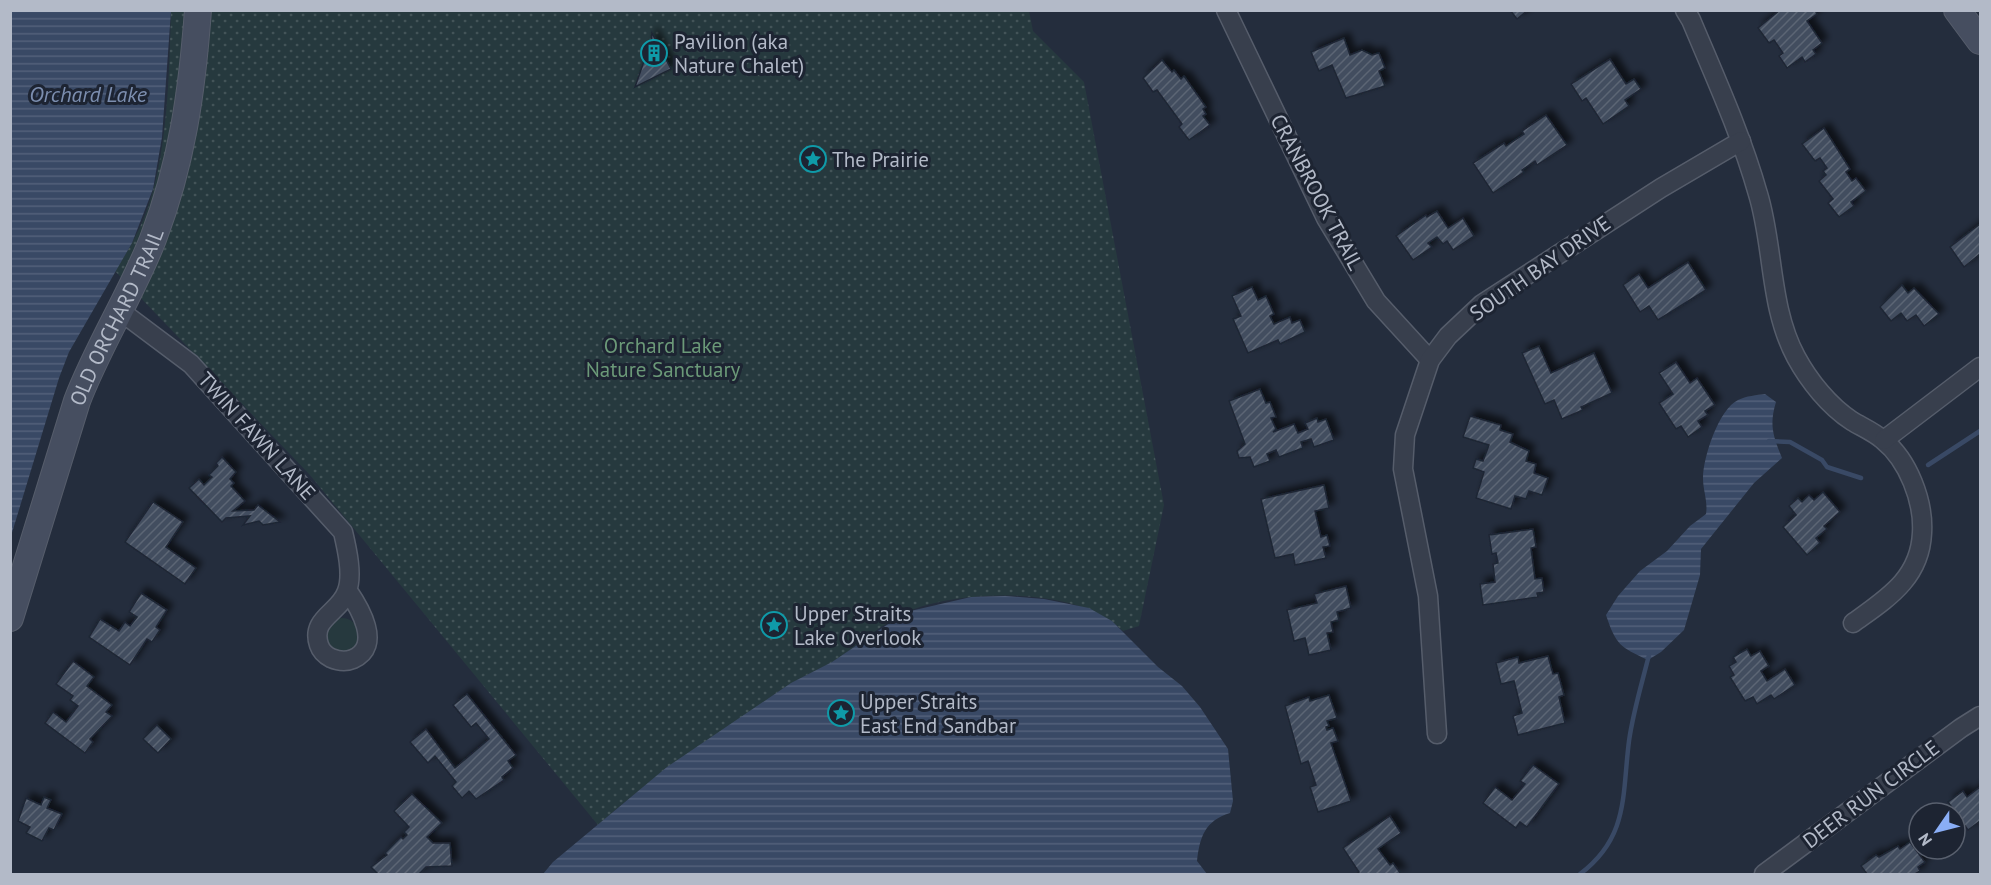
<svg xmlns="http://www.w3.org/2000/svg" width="1991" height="885" font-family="'PT Sans',sans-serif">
	<defs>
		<pattern id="park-dots" width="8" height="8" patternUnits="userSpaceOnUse" patternTransform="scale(1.5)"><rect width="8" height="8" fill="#26393e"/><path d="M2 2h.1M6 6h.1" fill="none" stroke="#435458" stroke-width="1.8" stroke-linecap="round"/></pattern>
		<pattern id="water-rules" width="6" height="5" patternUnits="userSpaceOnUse" patternTransform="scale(1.5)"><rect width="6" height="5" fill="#394965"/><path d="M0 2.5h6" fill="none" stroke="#53617a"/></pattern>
		<pattern id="building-hatch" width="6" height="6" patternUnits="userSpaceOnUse" patternTransform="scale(1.5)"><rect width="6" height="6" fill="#434d5e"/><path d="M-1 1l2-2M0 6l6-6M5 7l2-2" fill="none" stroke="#5c6574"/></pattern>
		<filter id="shadow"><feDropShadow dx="5.5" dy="-5.5" stdDeviation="3" flood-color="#0009"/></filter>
	</defs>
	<rect width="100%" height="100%" fill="#242d3d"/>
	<circle fill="#26393e" cx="342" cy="635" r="17"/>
	<path fill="url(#park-dots)" d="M171,11h858l4,20 51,51 80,423 -25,121 -16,5c-44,-44 -154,-42 -209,-22 -29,11 -55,36 -80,52 -15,9 -31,15 -45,24 -18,11 -35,24 -52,36 -50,32 -95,65 -139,104l-289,-351 -194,-203c11,-17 21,-34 29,-53 24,-59 25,-144 27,-207z"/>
	<g fill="url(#water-rules)">
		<polygon points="11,10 171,11 162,137 153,189 132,243 69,352 59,378 11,536"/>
		<path d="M1765,394l11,8c-7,23 -3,34 6,56l-28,25 -53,66 -1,26 -16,55 -23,22 -13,8c-28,-13 -32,-15 -42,-45l12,-19 22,-25 27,-20 23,-25 16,-12c2,-13 -3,-23 -3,-36 0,-21 16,-69 35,-78 8,-4 19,-5 27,-6z"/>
		<path d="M1005,596l39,3 45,9 23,13 46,46 24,19 18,21 28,42 5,52 -3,12c-25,8 -30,23 -33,48l10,13h-664l10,-12 114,-95 124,-84 41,-21 74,-50 65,-15z"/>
	</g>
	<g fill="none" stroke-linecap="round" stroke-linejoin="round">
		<g stroke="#394965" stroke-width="4.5">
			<polyline points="1769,441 1790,442 1822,460 1827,467 1861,478"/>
			<polyline points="1928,465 1980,431"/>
			<path d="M1580,874c49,-37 42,-79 49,-133 4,-29 13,-58 20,-86"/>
		</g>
	</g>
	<g fill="url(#building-hatch)" stroke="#1f2634" stroke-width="1.5" filter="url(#shadow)">
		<polygon points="1510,10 1528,10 1517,19"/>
		<polygon points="1780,10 1815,10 1817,14 1807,21 1822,43 1813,50 1816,54 1805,62 1802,57 1787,68 1779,56 1783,53 1774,40 1769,43 1758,28"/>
		<polygon points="652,33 671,69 635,87 651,41"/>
		<polygon points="1344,38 1350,55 1362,50 1372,55 1379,53 1385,68 1379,71 1385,86 1346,98 1332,65 1319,71 1311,52"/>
		<polygon points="1610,59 1626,84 1634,79 1641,89 1625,100 1629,106 1603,124 1586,98 1582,101 1571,84"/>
		<polygon points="1162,60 1172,72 1174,70 1181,79 1184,76 1206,107 1203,109 1206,114 1203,116 1210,125 1189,140 1179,127 1182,124 1157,90 1153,92 1143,78"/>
		<polygon points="1546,115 1567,145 1537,165 1535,161 1522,170 1524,172 1493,193 1473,163 1504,143 1506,146 1524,134 1522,131"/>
		<polygon points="1824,128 1850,169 1846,172 1852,181 1856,178 1866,191 1851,202 1854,206 1839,217 1828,203 1833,199 1819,181 1826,175 1823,171 1827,168 1820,158 1815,161 1802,144"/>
		<polygon points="1437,211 1448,228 1463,218 1474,236 1453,250 1447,241 1443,244 1437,237 1428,243 1432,247 1413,260 1396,236 1426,215 1427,217"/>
		<polygon points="1980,224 1980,254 1964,267 1950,247"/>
		<polygon points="1688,262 1706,290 1658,320 1649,306 1640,312 1623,285 1639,274 1648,288"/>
		<polygon points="1902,285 1908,293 1914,288 1939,314 1924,326 1916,315 1907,321 1901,313 1891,321 1880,307"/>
		<polygon points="1252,287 1258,300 1266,296 1274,314 1270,316 1274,324 1290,317 1292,323 1300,320 1305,332 1280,344 1278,340 1248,353 1233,319 1241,316 1232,296"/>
		<polygon points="1539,346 1551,373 1594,353 1612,393 1581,407 1583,410 1562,419 1554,400 1545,404 1522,353"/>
		<polygon points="1676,362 1690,383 1697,378 1715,405 1705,411 1708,415 1698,421 1702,427 1688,437 1681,426 1676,429 1659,403 1673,394 1659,373"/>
		<polygon points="1260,389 1266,403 1270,402 1276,417 1271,418 1276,429 1273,432 1294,424 1298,433 1308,429 1305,423 1317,418 1318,422 1326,419 1334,440 1314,447 1311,439 1301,442 1303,448 1279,457 1276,450 1267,454 1270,461 1254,467 1250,457 1239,458 1237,451 1245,444 1229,401"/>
		<polygon points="1470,416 1501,425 1500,430 1513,434 1510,442 1529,451 1526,461 1536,464 1534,473 1548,478 1542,495 1529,491 1526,499 1515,496 1511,509 1476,498 1484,472 1473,468 1476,459 1483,461 1489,445 1463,437"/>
		<polygon points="222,457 236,472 230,479 234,483 231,486 245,501 233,511 254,510 258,505 280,522 263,525 259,521 243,525 250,516 226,518 222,522 189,488 199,479 204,485 212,477 209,475 218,466 216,463"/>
		<polygon points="1324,485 1329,508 1315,511 1321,537 1327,535 1330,546 1323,547 1326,558 1295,565 1293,554 1275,558 1261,499"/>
		<polygon points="1823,492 1840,512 1824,526 1827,529 1816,538 1820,543 1807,555 1783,527 1796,515 1789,506 1798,498 1802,502 1809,495 1814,500"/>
		<polygon points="153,502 183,522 166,547 196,568 185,584 125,542"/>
		<polygon points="1533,529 1536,547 1531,548 1535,579 1542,578 1544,592 1537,593 1538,597 1483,605 1480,584 1495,582 1493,564 1498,563 1496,553 1492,554 1489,535"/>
		<polygon points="1346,586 1351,608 1337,612 1339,620 1331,622 1333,632 1327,633 1331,650 1309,655 1305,638 1294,641 1287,610 1317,603 1314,594"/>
		<polygon points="141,593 167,610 156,627 160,630 152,642 147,639 130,665 89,637 100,619 119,631 125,622 130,626 137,617 129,612"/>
		<polygon points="1747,649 1751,656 1760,651 1769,666 1761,671 1767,681 1785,669 1795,685 1774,699 1771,695 1757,704 1753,697 1745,701 1730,677 1734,675 1729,666 1736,662 1733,657"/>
		<polygon points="1548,656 1553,674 1558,673 1564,695 1559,697 1565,723 1518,735 1513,716 1522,713 1514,681 1501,684 1496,663 1518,657 1519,663"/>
		<polygon points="73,661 94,677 87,686 112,705 106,712 112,716 90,739 93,742 85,753 45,723 53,712 66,722 78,706 70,700 73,696 56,684"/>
		<polygon points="467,694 516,755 508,761 513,768 502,777 504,780 476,799 469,791 462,798 452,786 456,782 435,756 428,763 410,742 426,729 455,768 489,739 476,723 471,727 453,705"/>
		<polygon points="1329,695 1337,718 1327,721 1329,726 1326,727 1327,730 1333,728 1338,741 1331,743 1351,801 1318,812 1310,787 1316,785 1308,761 1301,764 1285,706 1309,697 1310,701"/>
		<polygon points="157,725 171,739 158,753 143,739"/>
		<polygon points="1533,765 1559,784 1527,827 1520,822 1516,828 1483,803 1495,787 1512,800 1525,784 1520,781"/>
		<polygon points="1980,787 1980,821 1968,830 1948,802 1963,791 1967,797"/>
		<polygon points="412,794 442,823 427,837 433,843 450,843 452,866 426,867 419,874 378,874 371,867 387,855 385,853 401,837 403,839 407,835 404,832 409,827 394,811"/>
		<polygon points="44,797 51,800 47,808 62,814 54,830 49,828 42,841 26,833 30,827 18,821 26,798 41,805"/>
		<polygon points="1390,816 1401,833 1378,849 1390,865 1393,863 1401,874 1356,874 1359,872 1343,848"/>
		<polygon points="1910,842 1925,862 1918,867 1920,871 1915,874 1867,874 1861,866 1876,855 1879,857 1898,846 1900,849"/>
	</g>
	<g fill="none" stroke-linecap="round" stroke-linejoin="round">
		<defs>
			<g id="street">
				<polyline points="1226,10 1326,218 1376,301 1430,360"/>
				<path d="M1685,10l6,10c24,57 50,114 67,174 16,52 11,113 38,163 13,24 33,49 56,64 10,6 22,11 31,19 25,20 41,61 39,93 -2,46 -36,66 -69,90"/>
				<path d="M119,310l72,54 152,168c4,17 10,43 4,59 -7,22 -37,27 -28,54 2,6 6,10 12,13 7,3 15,4 22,1 30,-13 6,-52 -5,-68"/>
				<polyline points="1884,440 1980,367"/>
				<polyline points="1437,734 1428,596 1403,469 1405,435 1430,360 1448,336 1482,304 1661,188 1741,141"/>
				<polyline points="1764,874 1961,728 1980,716"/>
			</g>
			<g id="secondary">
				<polyline points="1957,10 1980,41"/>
				<path id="s1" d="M10,618l67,-217c21,-55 54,-106 76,-162 29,-76 39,-147 45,-229"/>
			</g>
		</defs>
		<use href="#street" stroke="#565d6b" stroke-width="21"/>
		<use href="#secondary" stroke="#565d6b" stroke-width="28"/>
		<use href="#street" stroke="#383f4d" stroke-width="18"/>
		<use href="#secondary" stroke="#464e60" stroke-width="26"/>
	</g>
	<defs>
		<symbol id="building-ring" viewBox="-11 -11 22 22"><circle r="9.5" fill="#1d2432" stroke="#0f9aa8" stroke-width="1.5"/><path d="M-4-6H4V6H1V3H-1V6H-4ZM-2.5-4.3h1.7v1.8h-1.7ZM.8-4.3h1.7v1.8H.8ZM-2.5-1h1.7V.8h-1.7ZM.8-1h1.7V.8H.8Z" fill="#0f9aa8"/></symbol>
		<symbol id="sight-ring" viewBox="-11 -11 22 22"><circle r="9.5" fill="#1d2432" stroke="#0f9aa8" stroke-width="1.5"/><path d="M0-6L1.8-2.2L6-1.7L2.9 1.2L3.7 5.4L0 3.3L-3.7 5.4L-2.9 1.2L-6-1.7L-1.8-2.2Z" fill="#0f9aa8"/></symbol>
	</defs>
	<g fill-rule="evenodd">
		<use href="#building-ring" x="639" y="38" width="30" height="30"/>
		<use href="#sight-ring" x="798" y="144" width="30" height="30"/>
		<use href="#sight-ring" x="759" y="610" width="30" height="30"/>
		<use href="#sight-ring" x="826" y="698" width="30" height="30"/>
	</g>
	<g text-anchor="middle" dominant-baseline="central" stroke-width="6" stroke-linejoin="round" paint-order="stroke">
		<g font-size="21" fill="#b3bac8" stroke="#1d2432" text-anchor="start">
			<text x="674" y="41">Pavilion (aka<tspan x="674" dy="24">Nature Chalet)</tspan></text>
			<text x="832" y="159">The Prairie</text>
			<text x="794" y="613">Upper Straits<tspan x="794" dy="24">Lake Overlook</tspan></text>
			<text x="860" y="701">Upper Straits<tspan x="860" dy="24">East End Sandbar</tspan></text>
		</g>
		<g font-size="21" fill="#b3bac8" stroke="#1d2432">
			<text transform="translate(1317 192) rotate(62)">CRANBROOK TRAIL</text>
			<text transform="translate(1540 268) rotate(-35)">SOUTH BAY DRIVE</text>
			<text stroke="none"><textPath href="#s1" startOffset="320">OLD ORCHARD TRAIL</textPath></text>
			<text transform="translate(257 436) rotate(48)">TWIN FAWN LANE</text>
			<text transform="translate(1871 794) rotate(-37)">DEER RUN CIRCLE</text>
		</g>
		<g font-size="21" fill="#6b9978" stroke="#1d2432">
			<text x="663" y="345">Orchard Lake<tspan x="663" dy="24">Nature Sanctuary</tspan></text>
		</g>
		<g font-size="22" font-style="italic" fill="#7c8eaf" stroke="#1d2432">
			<text x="88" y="94">Orchard Lake</text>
		</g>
	</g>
	<rect width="1991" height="885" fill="none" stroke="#b3bac8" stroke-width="24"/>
	<g transform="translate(1937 831) rotate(235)"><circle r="28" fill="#1d2432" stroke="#59606e" stroke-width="1.5"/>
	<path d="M0-4.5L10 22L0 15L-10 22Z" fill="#8aaef6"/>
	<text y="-9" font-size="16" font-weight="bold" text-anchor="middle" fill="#b3bac8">N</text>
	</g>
</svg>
